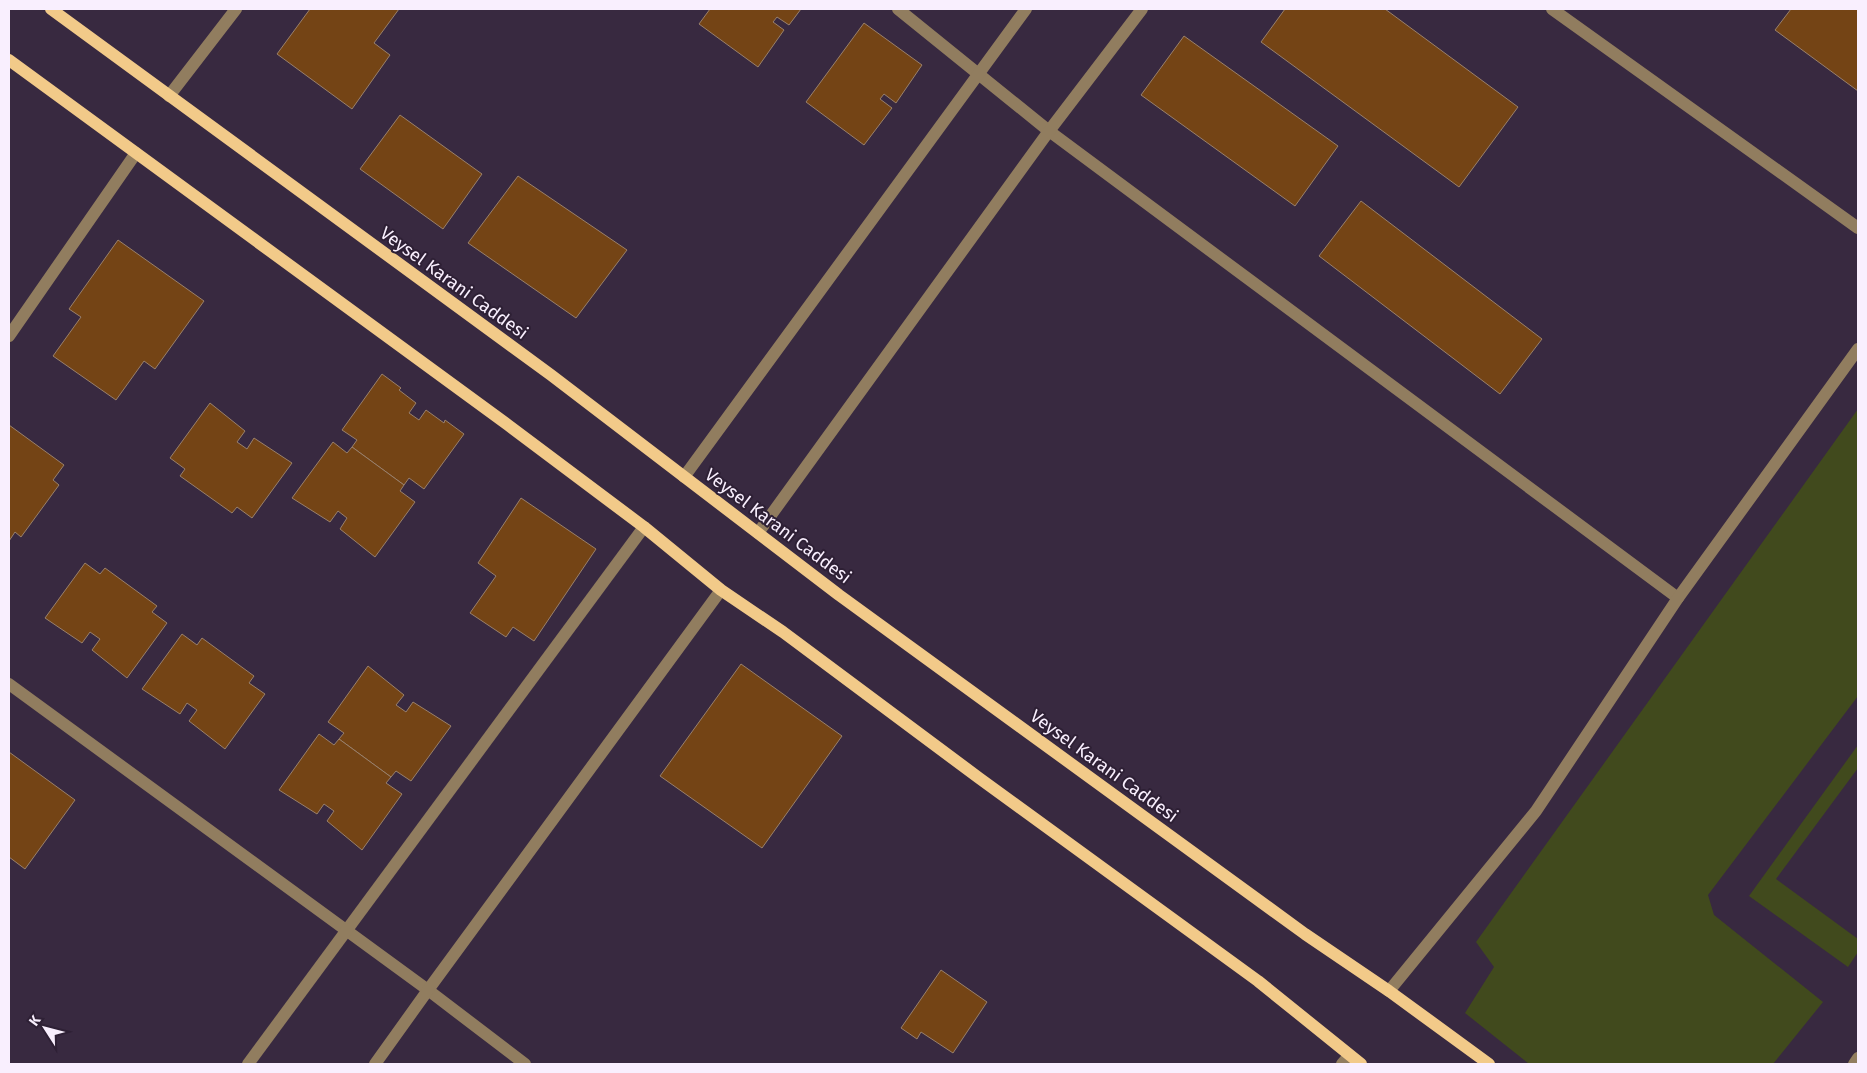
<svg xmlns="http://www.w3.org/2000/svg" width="1867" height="1073" font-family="'Fira Sans',sans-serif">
	<rect width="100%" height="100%" fill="#382940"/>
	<g fill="#414a1d">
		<polygon points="1858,409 1858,696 1708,895 1714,915 1823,1002 1773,1064 1529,1064 1465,1013 1494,967 1476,942"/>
		<polygon points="1858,745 1858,768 1776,879 1858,939 1858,952 1848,967 1749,896"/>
	</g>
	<g fill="#744415" stroke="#99806b">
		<polygon points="310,9 399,9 374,43 390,55 352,109 277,54"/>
		<polygon points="710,9 801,9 789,25 777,17 773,22 784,30 758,67 699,24"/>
		<polygon points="1285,9 1385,9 1518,107 1459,187 1261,42"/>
		<polygon points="1791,9 1858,9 1858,91 1775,30"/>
		<polygon points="864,23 922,65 896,103 884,94 880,99 892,108 864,145 806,102"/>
		<polygon points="1184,36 1338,146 1295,206 1141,95"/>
		<polygon points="400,115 482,174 443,229 360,169"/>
		<polygon points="518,176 627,250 576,318 468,243"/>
		<polygon points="1361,201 1542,339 1500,394 1319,256"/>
		<polygon points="118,240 204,301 155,369 144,361 116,400 53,356 81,317 69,309"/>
		<polygon points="382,374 401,388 399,390 416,403 409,413 419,420 426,410 444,423 445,420 464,434 424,489 409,478 404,485 352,447 357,440 342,430"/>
		<polygon points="210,403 245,431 237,442 247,449 254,438 292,463 252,518 237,507 232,513 180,476 185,469 170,458"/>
		<polygon points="9,425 64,465 53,480 59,485 21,537 15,532 9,541"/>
		<polygon points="333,442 347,453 352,447 404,485 400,491 415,502 375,557 340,529 347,518 338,511 330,522 292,498"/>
		<polygon points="521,498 596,549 534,641 513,627 506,637 470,613 496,576 478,563"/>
		<polygon points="85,563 100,574 105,568 157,606 152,612 167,623 127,678 92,650 100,639 90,632 82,643 45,618"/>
		<polygon points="182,634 197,645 202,638 254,676 249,683 265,694 225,749 189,721 197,710 187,703 180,714 142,689"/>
		<polygon points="741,664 842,736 762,848 660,776"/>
		<polygon points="368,666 404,695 396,705 406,712 413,702 451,726 411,781 396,771 391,777 339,739 344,733 328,722"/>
		<polygon points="319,734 334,745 339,739 391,777 386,783 402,794 362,850 327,821 334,811 324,804 317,814 279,790"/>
		<polygon points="9,752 75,800 25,869 9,857"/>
		<polygon points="941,970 987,1002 953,1053 921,1032 917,1039 901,1028"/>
	</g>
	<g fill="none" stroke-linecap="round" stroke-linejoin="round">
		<g stroke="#917d5f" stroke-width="12">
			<polyline points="898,9 1049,131 1678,598"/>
			<polyline points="1552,9 1858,228"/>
			<polyline points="169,96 236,9"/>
			<polyline points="9,336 136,153"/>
			<polyline points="684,477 1026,9"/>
			<polyline points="758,533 1049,131 1142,9"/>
			<polyline points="9,684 428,990 525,1064"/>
			<polyline points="1389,991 1536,811 1678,598 1858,349"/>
			<polyline points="248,1064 644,527"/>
			<polyline points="375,1064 428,990 721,590"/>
			<polyline points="1342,1064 1349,1056"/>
			<polyline points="1854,1064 1858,1058"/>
		</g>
		<g stroke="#f2ca89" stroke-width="12">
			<polyline points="51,9 551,375 839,595 1305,934 1389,991 1489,1064"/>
			<polyline points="9,60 508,425 644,527 721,590 783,632 979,778 1258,981 1361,1064"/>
		</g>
	</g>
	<g text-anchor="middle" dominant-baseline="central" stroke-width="4" stroke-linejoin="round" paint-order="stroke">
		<g font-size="18" fill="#f9effe" stroke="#2e2035">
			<text transform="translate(454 283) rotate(36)">Veysel Karani Caddesi</text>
			<text transform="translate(778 526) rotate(37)">Veysel Karani Caddesi</text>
			<text transform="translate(1104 766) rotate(36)">Veysel Karani Caddesi</text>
		</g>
	</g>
	<rect width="1867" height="1073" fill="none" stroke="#f9effe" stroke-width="20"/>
	<g transform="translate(45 1028) rotate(306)" stroke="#2e2035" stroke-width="4" paint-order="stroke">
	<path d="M0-4L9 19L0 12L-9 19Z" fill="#f9effe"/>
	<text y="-8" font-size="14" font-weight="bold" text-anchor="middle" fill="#f9effe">K</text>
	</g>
</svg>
